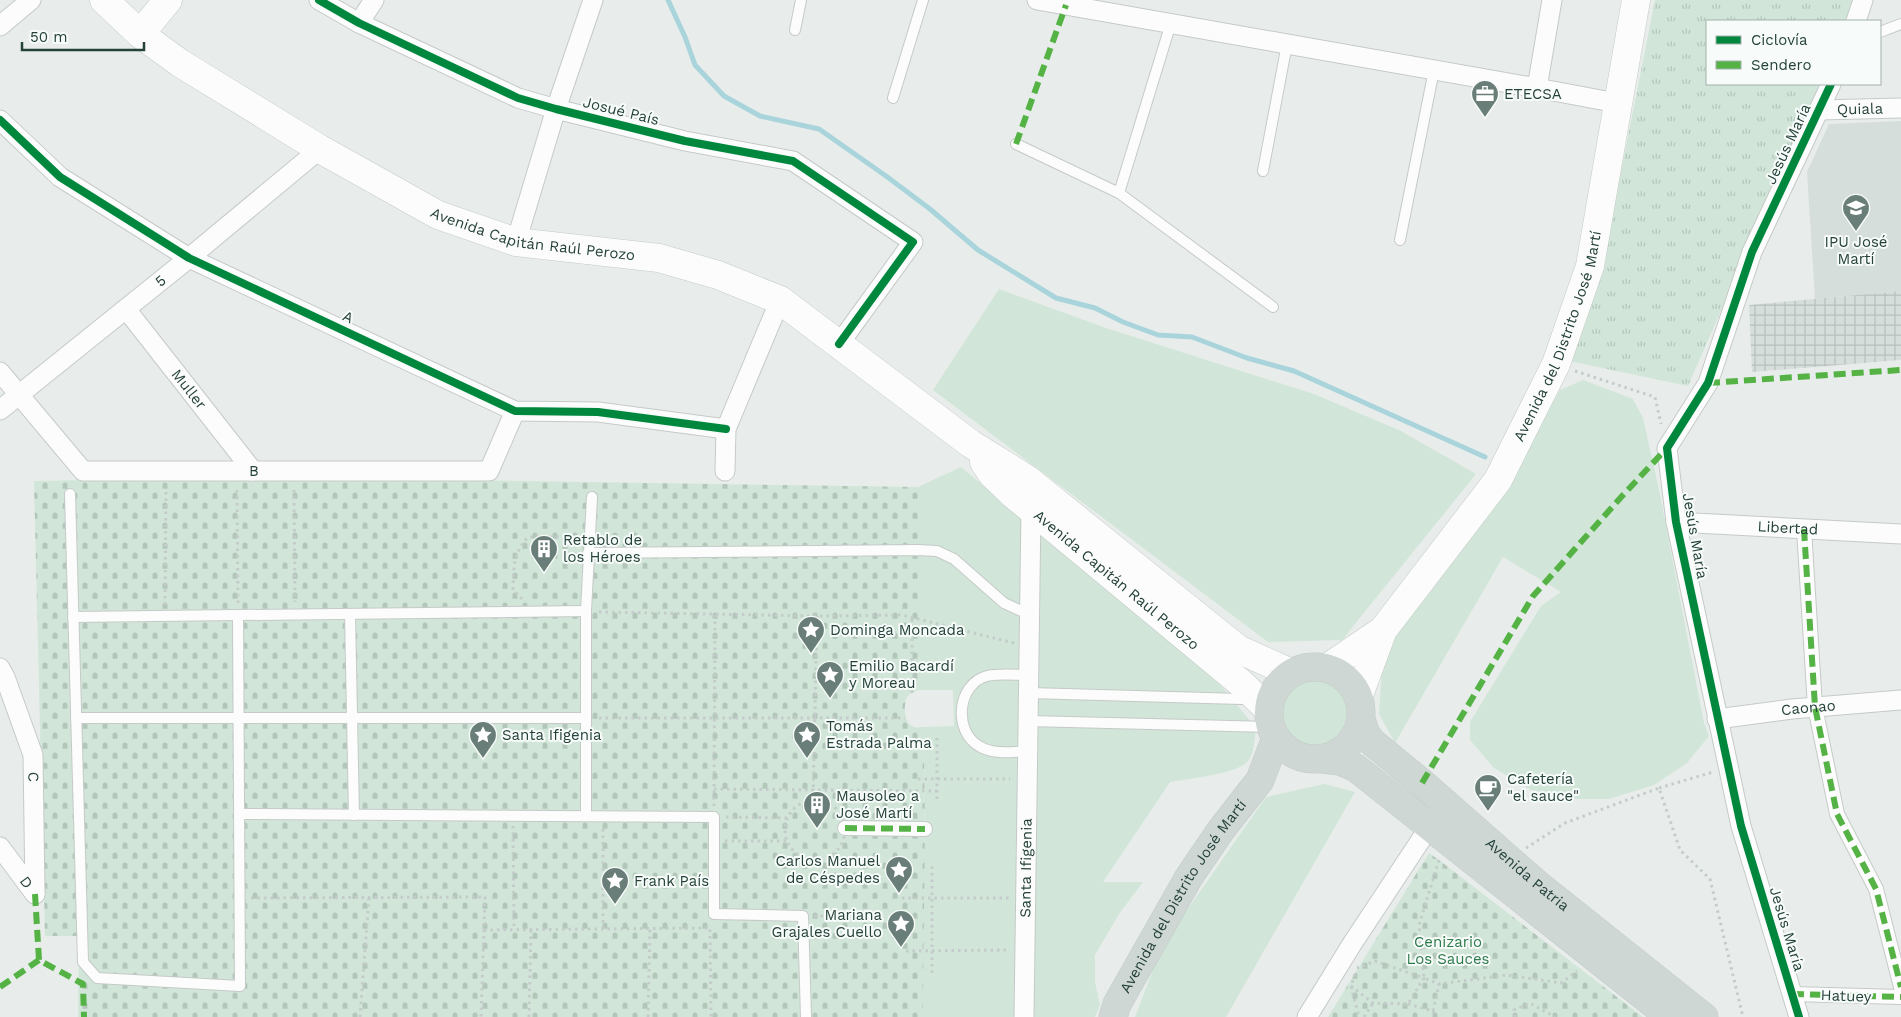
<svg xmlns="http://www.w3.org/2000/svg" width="1901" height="1017" font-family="'Work Sans',sans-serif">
	<defs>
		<pattern id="industrial-grid" width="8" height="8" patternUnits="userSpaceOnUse" patternTransform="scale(1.25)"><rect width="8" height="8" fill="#d6dedb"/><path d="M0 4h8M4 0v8" fill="none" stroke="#b8c0bd"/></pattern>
		<pattern id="cemetery-stones" width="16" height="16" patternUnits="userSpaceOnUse" patternTransform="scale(1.25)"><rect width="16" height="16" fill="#d1e6d8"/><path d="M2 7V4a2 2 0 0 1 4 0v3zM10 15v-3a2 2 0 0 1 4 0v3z" fill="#b3c6ba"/></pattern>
		<pattern id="park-tufts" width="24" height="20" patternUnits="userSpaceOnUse" patternTransform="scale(1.25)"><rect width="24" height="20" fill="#d1e6d8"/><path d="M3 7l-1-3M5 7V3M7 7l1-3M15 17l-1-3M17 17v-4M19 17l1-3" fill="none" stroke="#b3c6ba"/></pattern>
	</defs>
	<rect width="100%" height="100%" fill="#e8edeb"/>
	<polygon fill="#d6dedb" points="1901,121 1901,291 1815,299 1807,172 1829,124"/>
	<polygon fill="url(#industrial-grid)" points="1901,291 1901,360 1752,372 1749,305"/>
	<g fill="#d1e6d8">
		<polygon points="999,289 1106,328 1314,394 1401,431 1476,474 1342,640 1268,642 933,390"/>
		<polygon points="1583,380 1633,399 1643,418 1658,485 1704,723 1709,736 1687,763 1654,785 1609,799 1573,799 1531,790 1494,768 1470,740 1470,722 1541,606 1561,592 1503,557 1395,743 1379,714 1382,668 1398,622 1441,576 1496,506 1560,390"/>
		<path d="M961,467l196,162 66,59 33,40c-2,10 -1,25 -8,33 -10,13 -61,18 -78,21l-67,100h40l-24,32 -24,41v27l5,23 -5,12h-172v-69l-195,-99 197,-8v-50l-2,-64 31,-1 -1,-36h-35v-203z"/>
		<circle cx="1312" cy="711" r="35"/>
		<polygon points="1324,784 1355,792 1226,1017 1135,1017 1162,946 1266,797"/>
	</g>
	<g fill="url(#cemetery-stones)">
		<path d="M259,477l659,10v203c-5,2 -8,3 -11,7 -4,8 -3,28 7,30 3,1 6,0 9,0 4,97 0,193 0,290h-845l1,-81h-34l-11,-455z"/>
		<polygon points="1429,853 1439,860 1643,1017 1328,1017"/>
	</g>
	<polygon fill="url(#park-tufts)" points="1655,0 1857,0 1848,21 1707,21 1707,84 1820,84 1688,386 1569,361 1606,248"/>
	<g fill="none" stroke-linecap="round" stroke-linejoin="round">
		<polyline stroke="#a9d4db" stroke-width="5" points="668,0 685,37 695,65 724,96 760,116 819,129 886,176 930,209 978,250 1056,298 1095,308 1123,322 1158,335 1192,337 1247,358 1294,371 1485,457"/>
		<defs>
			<g id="service">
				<polyline points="795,30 801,0"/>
				<polyline points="1880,32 1901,24"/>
				<polyline points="893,98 923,0"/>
				<polyline points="1016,144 1119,193 1273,307"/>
				<polyline points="1263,171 1287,44"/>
				<polyline points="1119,193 1171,23"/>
				<polyline points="1400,240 1434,70"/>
				<polyline points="70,494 83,962 97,978 240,986 238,615"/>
				<polyline points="588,553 918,550 937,551 954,559 1004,603 1030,615"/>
				<polyline points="350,614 354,815"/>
				<polyline points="73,617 586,611"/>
				<polyline points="1029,693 1242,699 1276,687"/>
				<polyline points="76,718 586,718"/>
				<polyline points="1028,721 1271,727"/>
				<path d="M1028,751c-16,1 -35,4 -49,-5 -26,-15 -22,-62 8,-70 11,-3 30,-1 42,-1"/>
				<polyline points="239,814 714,817 714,914 803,916 806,1017"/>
				<polyline points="586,816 586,611 592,497"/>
			</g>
			<g id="pedestrian">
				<polyline points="1804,529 1815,707 1837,814 1876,889 1901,987"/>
				<polyline points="845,828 925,829"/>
				<polyline points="1792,994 1901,997"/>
			</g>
			<g id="minor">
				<polyline points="319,0 359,23 518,98 556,109 685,141 793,161 913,242 839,344"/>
				<polyline points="1037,0 1537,88 1617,103"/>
				<polyline points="1856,21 1863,0"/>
				<polyline points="359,23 374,0"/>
				<polyline points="0,26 31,0"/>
				<polyline points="1537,88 1552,0"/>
				<path id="s1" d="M1819,110l82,-2"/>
				<polyline points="0,120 60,177 189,258 515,411 598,412 726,429"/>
				<polyline points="516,242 556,109 593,0"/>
				<path id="s2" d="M126,309l127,162"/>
				<path id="s3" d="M0,372l83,99h406l26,-60"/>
				<path id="s4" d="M0,410l189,-152 131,-109"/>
				<polyline points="725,471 726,429 780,300"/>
				<path id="s5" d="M1676,522l225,12"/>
				<path id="s6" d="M0,668l5,9 28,78 2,139"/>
				<path id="s7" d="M1717,719l75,-10 109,-9"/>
				<path id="s8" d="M0,847l35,47"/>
				<path id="s9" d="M1024,1017l7,-508"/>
				<polyline points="1307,1017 1352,944 1430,826"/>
				<polyline points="1799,1017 1741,826 1676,522 1667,448 1708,383 1752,252 1831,84"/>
			</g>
			<g id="secondary">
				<path id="s10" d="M104,0l36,34 40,29 140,86 118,66 78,27 143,16 59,17 62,25 191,144 56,35 211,170 53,24"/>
				<polyline points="140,34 168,0"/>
				<path id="s11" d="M984,462l8,12 22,21 228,189 26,25"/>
				<polyline points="1327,668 1383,630"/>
				<path id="s12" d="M1359,695l24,-65 115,-150 58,-116 34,-98 46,-266"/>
			</g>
			<g id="primary">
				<circle cx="1315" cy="713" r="46"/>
				<path id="s13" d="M1361,720l5,14 6,8 50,41 114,100 168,134"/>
				<polyline points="1323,759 1340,761 1356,768 1670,1017"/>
				<path id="s14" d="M1113,1017l4,-13 72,-127 32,-47 39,-50 16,-42"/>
			</g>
		</defs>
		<use href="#service" stroke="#c5cac8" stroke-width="12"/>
		<use href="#pedestrian" stroke="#c5cac8" stroke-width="16"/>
		<use href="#minor" stroke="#c5cac8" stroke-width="21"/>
		<use href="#secondary" stroke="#c3cbc8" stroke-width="29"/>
		<use href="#primary" stroke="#c3ccc9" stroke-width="29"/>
		<g stroke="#c3ccca" stroke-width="3" stroke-dasharray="2.5 4" stroke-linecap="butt">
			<polyline points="1575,371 1655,397 1661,424"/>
			<polyline points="237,490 238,604"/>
			<polyline points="294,490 295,602"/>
			<path d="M522,599l-9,-9c1,-22 -1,-35 15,-53h31l17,9"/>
			<polyline points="165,605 166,491"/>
			<polyline points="599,612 817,616 902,615 1014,643"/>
			<polyline points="912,693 912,618"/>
			<polyline points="599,718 905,718"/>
			<polyline points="918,779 1010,779"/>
			<polyline points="1659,788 1713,772"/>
			<polyline points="714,789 937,791"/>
			<polyline points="937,799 937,737"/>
			<polyline points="813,800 817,616"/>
			<circle cx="815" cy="830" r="30"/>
			<polyline points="714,806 715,614"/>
			<polyline points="726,817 788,818"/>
			<polyline points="513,826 514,930"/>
			<polyline points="725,841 787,841"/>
			<polyline points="1526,848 1565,823 1659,788 1680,850 1710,879 1743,1017"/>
			<polyline points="1439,860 1419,925 1424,978 1439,984 1507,975 1561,983 1577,971"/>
			<polyline points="251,898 485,897 481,1017"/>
			<polyline points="902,898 1009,898"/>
			<polyline points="814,916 871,916"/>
			<polyline points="603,929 603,827"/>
			<polyline points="484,930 710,928 711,1017"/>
			<polyline points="906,951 1010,950"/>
			<polyline points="932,973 932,863"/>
			<polyline points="1355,974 1351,986 1359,1017"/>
			<polyline points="1351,986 1373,1003 1408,1004 1424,978 1375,961 1357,968"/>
			<polyline points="1408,1004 1433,1011 1439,984"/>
			<polyline points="1433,1011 1436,1017"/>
			<polyline points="360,1017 369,897"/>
			<polyline points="529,1017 531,929"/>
			<polyline points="648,1017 650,929"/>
			<polyline points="1364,1017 1373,1003"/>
			<polyline points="1515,1017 1514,1010 1530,1003 1555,1017"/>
		</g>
		<use href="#service" stroke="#fcfcfc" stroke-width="10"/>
		<use href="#pedestrian" stroke="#fcfcfc" stroke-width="14"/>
		<use href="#minor" stroke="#fcfcfc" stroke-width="19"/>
		<use href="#secondary" stroke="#fcfcfc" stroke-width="28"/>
		<use href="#primary" stroke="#cfd7d5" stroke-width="28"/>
		<g stroke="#55b346" stroke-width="6" stroke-dasharray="12 6" stroke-linecap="butt">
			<polyline points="1016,144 1066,5"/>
			<polyline points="1708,383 1901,370"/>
			<polyline points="1804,529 1815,707 1837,814 1876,889 1901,987"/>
			<polyline points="1422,783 1533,596 1623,495 1667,448"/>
			<polyline points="845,828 925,829"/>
			<polyline points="35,894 39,960 83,984 84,1017"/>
			<polyline points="0,987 39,960"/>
			<polyline points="1792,994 1901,997"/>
		</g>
		<defs>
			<g id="cycleway">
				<polyline points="319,0 359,23 518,98 556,109 685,141 793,161 913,242 839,344"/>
				<polyline points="0,120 60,177 189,258 515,411 598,412 726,429"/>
				<polyline points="1799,1017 1741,826 1676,522 1667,448 1708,383 1752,252 1831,84"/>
			</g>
		</defs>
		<use href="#cycleway" stroke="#f7fbf9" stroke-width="11"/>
		<use href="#cycleway" stroke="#00873e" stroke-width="8"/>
	</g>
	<defs>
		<symbol id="office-pin" viewBox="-11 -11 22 30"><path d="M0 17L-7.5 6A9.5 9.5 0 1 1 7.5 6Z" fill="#697e78" stroke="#f7fbf9"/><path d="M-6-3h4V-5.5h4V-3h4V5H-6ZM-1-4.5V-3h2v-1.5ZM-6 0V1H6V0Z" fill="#fff"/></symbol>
		<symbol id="school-pin" viewBox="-11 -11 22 30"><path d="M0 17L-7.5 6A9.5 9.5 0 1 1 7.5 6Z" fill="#697e78" stroke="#f7fbf9"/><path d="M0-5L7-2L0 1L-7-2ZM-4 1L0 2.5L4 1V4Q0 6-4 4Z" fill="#fff"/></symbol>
		<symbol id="building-pin" viewBox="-11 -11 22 30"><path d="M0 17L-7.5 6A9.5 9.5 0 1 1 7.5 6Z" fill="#697e78" stroke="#f7fbf9"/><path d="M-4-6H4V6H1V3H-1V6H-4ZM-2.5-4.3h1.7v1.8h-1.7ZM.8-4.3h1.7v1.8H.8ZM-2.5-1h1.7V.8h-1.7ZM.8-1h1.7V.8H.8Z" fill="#fff"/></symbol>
		<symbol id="sight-pin" viewBox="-11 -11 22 30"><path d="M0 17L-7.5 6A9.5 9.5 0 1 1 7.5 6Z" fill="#697e78" stroke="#f7fbf9"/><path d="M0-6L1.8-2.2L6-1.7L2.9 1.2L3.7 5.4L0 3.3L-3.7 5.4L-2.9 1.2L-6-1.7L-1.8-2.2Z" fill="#fff"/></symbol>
		<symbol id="cafe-pin" viewBox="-11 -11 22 30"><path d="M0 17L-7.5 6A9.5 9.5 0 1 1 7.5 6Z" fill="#697e78" stroke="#f7fbf9"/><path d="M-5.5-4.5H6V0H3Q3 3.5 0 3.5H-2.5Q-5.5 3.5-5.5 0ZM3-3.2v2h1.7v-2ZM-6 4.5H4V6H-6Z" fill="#fff"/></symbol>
	</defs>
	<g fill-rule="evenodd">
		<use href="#office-pin" x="1469" y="78" width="32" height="43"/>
		<use href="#school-pin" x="1840" y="192" width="32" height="43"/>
		<use href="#building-pin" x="528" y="533" width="32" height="43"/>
		<use href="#sight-pin" x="795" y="614" width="32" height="43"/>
		<use href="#sight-pin" x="814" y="659" width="32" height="43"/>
		<use href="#sight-pin" x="467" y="719" width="32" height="43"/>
		<use href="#sight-pin" x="791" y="719" width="32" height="43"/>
		<use href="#cafe-pin" x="1472" y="772" width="32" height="43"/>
		<use href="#building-pin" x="801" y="789" width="32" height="43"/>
		<use href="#sight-pin" x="883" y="854" width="32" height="43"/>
		<use href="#sight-pin" x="599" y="865" width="32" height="43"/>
		<use href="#sight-pin" x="885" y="908" width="32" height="43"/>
	</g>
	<g text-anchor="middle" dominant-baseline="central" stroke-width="4" stroke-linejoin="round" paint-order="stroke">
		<g font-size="15" fill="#24423a" stroke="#f7fbf9" text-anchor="start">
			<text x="1504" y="94">ETECSA</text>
			<text x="1856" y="242" text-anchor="middle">IPU José<tspan x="1856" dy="17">Martí</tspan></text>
			<text x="563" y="540">Retablo de<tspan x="563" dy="17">los Héroes</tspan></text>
			<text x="830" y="630">Dominga Moncada</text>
			<text x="849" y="666">Emilio Bacardí<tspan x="849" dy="17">y Moreau</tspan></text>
			<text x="826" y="726">Tomás<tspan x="826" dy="17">Estrada Palma</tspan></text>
			<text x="502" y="735">Santa Ifigenia</text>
			<text x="1507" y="779">Cafetería<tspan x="1507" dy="17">"el sauce"</tspan></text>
			<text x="836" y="796">Mausoleo a<tspan x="836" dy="17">José Martí</tspan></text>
			<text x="880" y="861" text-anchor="end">Carlos Manuel<tspan x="880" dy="17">de Céspedes</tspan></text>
			<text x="634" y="881">Frank País</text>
			<text x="882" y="915" text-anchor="end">Mariana<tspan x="882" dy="17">Grajales Cuello</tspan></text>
		</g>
		<g font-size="15" fill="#24423a" stroke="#f7fbf9">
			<text stroke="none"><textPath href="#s1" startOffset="41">Quiala</textPath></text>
			<text transform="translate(621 111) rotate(14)">Josué País</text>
			<text transform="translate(1788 144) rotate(-65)">Jesús María</text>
			<text stroke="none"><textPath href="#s10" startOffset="496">Avenida Capitán Raúl Perozo</textPath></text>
			<text stroke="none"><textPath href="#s4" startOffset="206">5</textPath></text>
			<text transform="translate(348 317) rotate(25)">A</text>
			<text stroke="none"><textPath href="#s12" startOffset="415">Avenida del Distrito José Martí</textPath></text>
			<text stroke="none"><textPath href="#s2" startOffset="102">Muller</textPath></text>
			<text stroke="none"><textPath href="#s3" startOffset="300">B</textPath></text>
			<text stroke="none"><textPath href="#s5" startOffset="112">Libertad</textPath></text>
			<text transform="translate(1695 536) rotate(80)">Jesús María</text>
			<text stroke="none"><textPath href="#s11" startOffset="178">Avenida Capitán Raúl Perozo</textPath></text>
			<text stroke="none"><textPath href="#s7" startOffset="92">Caonao</textPath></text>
			<text stroke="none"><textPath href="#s6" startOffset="115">C</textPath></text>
			<text stroke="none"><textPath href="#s9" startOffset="149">Santa Ifigenia</textPath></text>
			<text stroke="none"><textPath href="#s13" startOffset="229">Avenida Patria</textPath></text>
			<text stroke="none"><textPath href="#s8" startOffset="44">D</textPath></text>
			<text stroke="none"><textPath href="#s14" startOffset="140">Avenida del Distrito José Martí</textPath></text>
			<text transform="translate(1787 929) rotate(73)">Jesús María</text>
			<text transform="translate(1846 996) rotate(2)">Hatuey</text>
		</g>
		<g font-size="15" fill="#2d7a4b" stroke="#f7fbf9">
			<text x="1448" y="942">Cenizario<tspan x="1448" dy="17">Los Sauces</tspan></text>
		</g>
	</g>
	<rect x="1706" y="20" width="175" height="65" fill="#f7fbf9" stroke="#a3b1ad"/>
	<rect x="1716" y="36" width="25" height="8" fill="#00873e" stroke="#a3b1ad"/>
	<text x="1751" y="45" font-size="15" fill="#24423a">Ciclovía</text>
	<rect x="1716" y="61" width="25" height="8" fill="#55b346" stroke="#a3b1ad"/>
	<text x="1751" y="70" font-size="15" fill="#24423a">Sendero</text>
	<path d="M22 42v8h122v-8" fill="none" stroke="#24423a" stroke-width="2.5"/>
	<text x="30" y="42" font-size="15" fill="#24423a" stroke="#f7fbf9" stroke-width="4" paint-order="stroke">50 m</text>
</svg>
